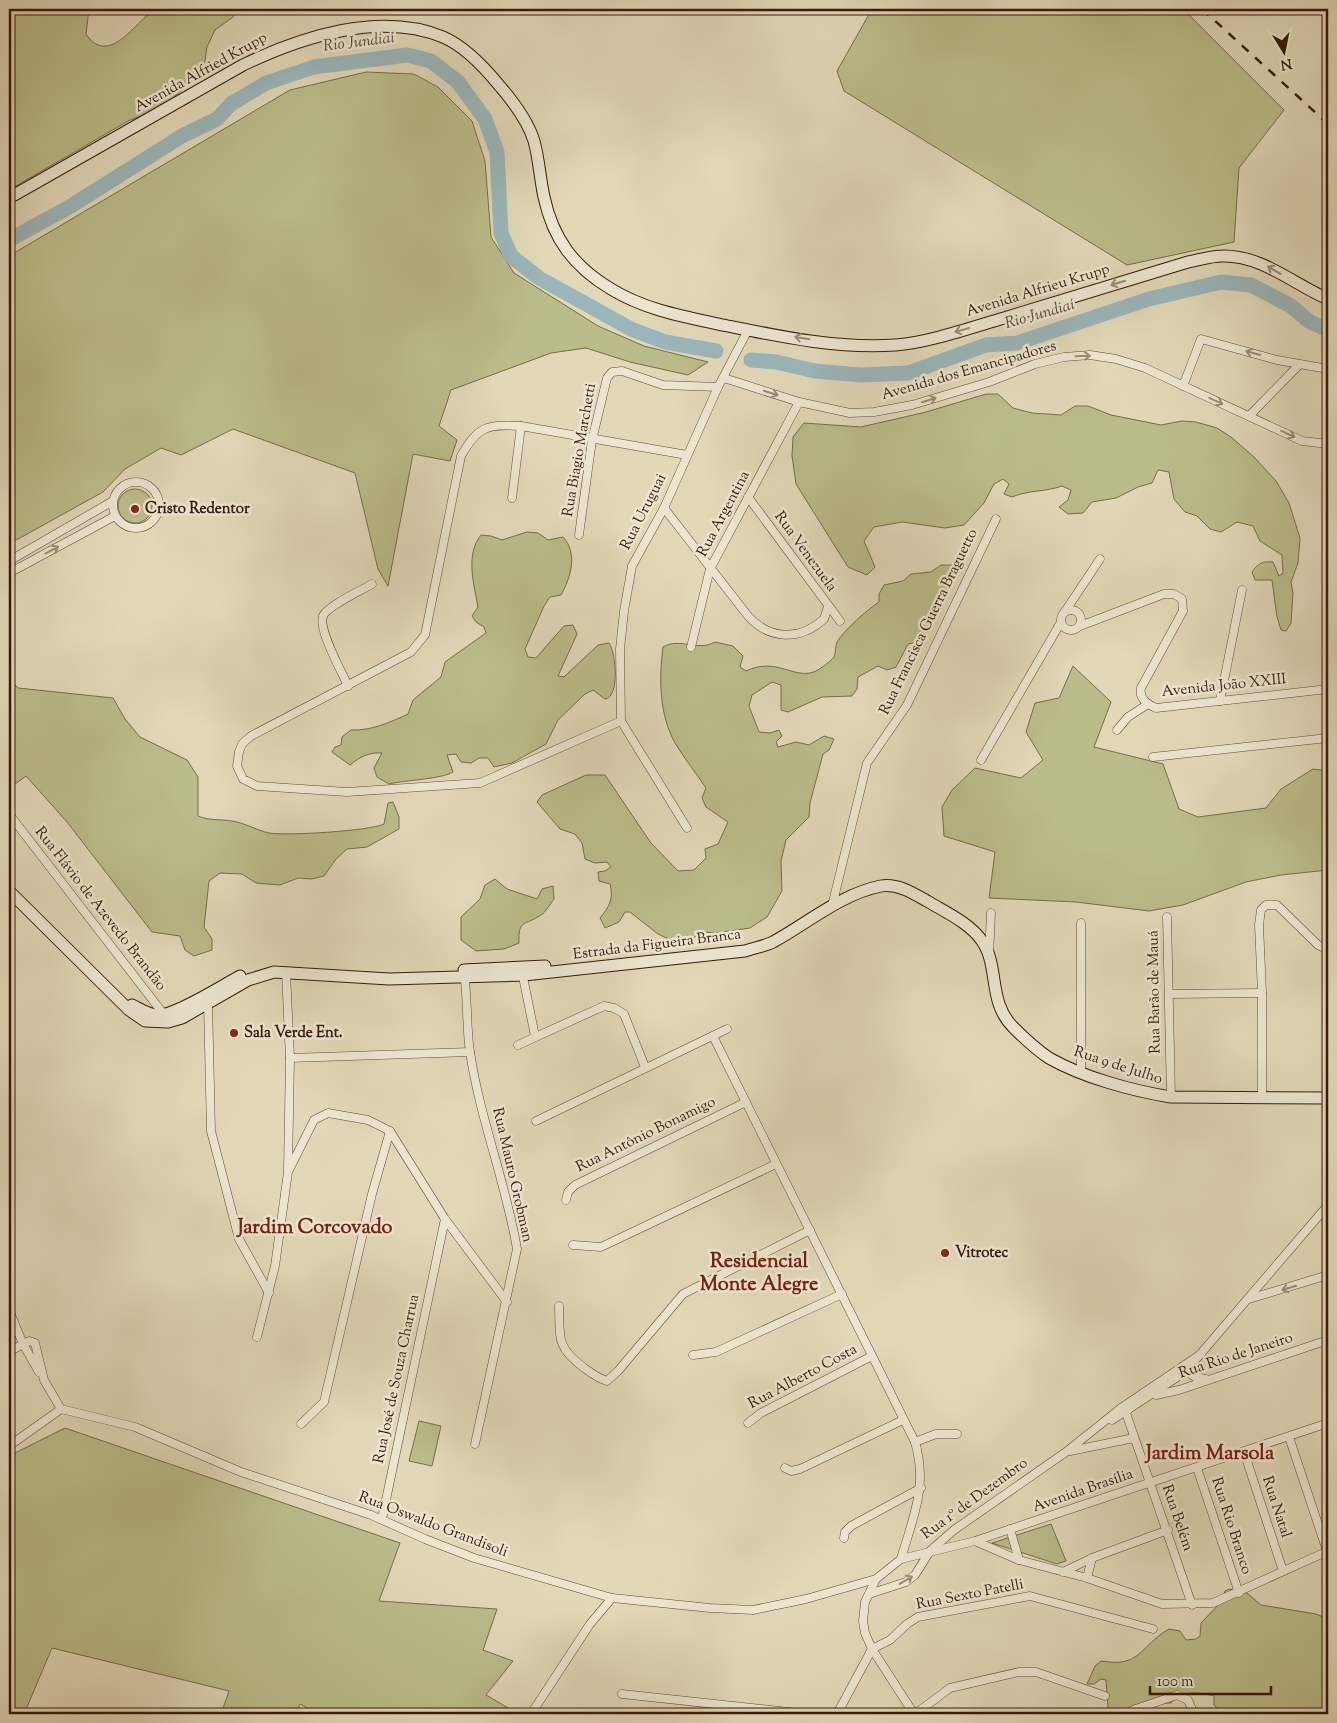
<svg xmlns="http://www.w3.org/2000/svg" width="1337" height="1723" font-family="'Sorts Mill Goudy',serif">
	<rect width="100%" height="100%" fill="#e1d8b8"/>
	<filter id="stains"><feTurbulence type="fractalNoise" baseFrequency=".004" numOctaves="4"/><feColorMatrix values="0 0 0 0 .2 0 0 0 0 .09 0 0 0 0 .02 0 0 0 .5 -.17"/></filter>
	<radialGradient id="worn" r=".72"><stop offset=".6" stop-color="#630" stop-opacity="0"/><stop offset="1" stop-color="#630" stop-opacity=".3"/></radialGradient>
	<g fill="#babc89" stroke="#786c4a">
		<path d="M9,9h80l-3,25c23,34 50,-13 69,-25h83l-5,8 -18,13 -8,17 -2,14 -11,18 -31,28 -35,14 -119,69z"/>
		<polygon points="872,9 1183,9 1284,110 1239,168 1234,242 1127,265 844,91 837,71"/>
		<polygon points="366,72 414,74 438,87 472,121 485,161 491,237 514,273 598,326 644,346 708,362 688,375 630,362 586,348 551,353 451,390 439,426 457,440 450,461 413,454 388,586 378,569 355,473 233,429 181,455 161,448 125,469 103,492 9,544 9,256 290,90"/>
		<path d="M986,394h12l15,14 19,5 29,2 14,-9h13l23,9 50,10 21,-4 14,1 21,6 14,9 23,20 22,24 13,22 11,35 -2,25 -7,19 2,11 -2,30 -5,8 -5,-1 -4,-13 -5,-37h-17l-3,-8c6,-9 11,-11 21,-10l6,14 4,-3 -1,-18 -22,-14 -7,-15 -16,-4 -16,10 -11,-3 -13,-13 -12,-4 -11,-13 -5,-27 -11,-2 -6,13 -14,4 -22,11 -24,4 -9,11 -15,1 -9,-7 9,-7 3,-10 -9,-4c-16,6 -34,4 -50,11l-8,-3 5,-10 -6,-5 -9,5 -10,19 -20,22 -19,3 -43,-6 -28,5 -10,14 11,26 -8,8 -19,-8 -52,-83 -4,-28 1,-19 11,-14 57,4 65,-15z"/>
		<circle cx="135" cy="506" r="17"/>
		<path d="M527,532l11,1 10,7 15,-3c15,16 8,40 -2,58l-11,2 -6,9 -19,43 3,8 8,1 28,-32 9,-1 4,9 -19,42 6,1 34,-32 11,-2c7,10 11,54 -4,56l-12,-9 -8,4 -27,26 -12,24 -34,19 -18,4 -6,-9h-9l-8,5 -10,-1 -5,-8 -9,1 6,17c-11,7 -47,8 -64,12l-12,-7 -3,-9 8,-15c-13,-1 -22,4 -32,12l-18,-13 3,-5 6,-2 1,-8 9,-7c20,1 40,-8 57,-16l5,-14 28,-23 4,-15 41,-29 -2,-6 -8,-5 -4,-6 6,-9c-4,-23 -13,-52 3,-72l10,1 11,4z"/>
		<path d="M941,565h12l2,14c-14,20 -20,44 -36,63l-11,2 -12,23 -9,3 -9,-4 -20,11 -1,12 -5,7 -30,1 -34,15 -7,-2v-25l-9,-3 -20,13 -3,11 10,26 11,1 9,-3 3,6 -6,6 2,5 18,-5 13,3 15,-9 10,3 -5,11 -6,4 -13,49 -1,14 -23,23 -5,21 1,30 -15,26 -17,11 -35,5 -12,-1 -10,6 -20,3 -15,-7 -28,-22h-5l-6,10 -14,6 -5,-10c9,-11 14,-19 10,-34l-11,-3 -1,-9 7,-1 6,-4 -4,-5 -12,1 -10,-4 -3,-16 -7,-9 -15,-5 -23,-27 5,-7 44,-20h19l46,68 27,28 16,-1 12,-12 -1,-9 13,-5 10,-22 -22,-15 -4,-9 4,-10c-10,-15 -22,-30 -31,-45 -16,-29 -16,-64 -12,-96 17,-10 35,5 52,-5l18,4 10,10 -3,11 6,4c31,-15 49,10 70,0 4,-2 15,-10 18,-14 2,-4 1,-11 3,-15 8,-13 29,-31 42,-40v-8l5,-9 19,-4 8,-7 20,-2z"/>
		<polygon points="1073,666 1111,702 1094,747 1163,764 1179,809 1198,817 1266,808 1281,789 1313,769 1328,771 1328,870 1281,875 1246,882 1183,905 1149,911 1076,902 989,898 995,852 944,836 942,807 952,790 975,768 1021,778 1043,760 1026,732 1035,703 1059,698"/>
		<path d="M9,679l9,9 95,10 12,21 15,18 47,23 11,17v39c12,5 22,3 34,5 13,2 24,9 37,12 16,3 101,-2 115,-9l4,-21 5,-1 6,15v12l-32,18 -20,2 -11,10 -12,17 -12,3 -14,-1 -18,7 -24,-2 -14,-9 -22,-1 -11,8 -5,46 8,12v11l-18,6 -9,-6 -5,-14 -28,-4 -85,-110 -41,-46 -15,11h-2z"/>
		<path d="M495,879l12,10 30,10 5,-10 11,-3 1,13c-4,5 -8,13 -13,16 -16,11 -23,4 -22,28l-15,6 -28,2 -15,-11v-23l19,-18 5,-14z"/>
		<polygon points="419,1421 441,1426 432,1466 409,1461"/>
		<polygon points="65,1428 400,1543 379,1601 497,1609 483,1650 513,1661 486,1695 517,1713 516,1714 319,1714 300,1704 296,1714 221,1714 229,1691 52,1648 24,1714 9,1714 9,1456"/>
		<polygon points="1051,1524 1066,1561 1057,1564 992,1543"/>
		<path d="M1229,1589l18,4 14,12 55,9 12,5v95h-105l-9,-9v-9c-14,-4 -35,-6 -43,7h-24l-32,11 -7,-7 -2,-27 -5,-1 -7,5h-7l8,-18 6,-5c41,7 38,-15 68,-32l11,2 6,9 10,-1 4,-3 1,-13 20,-21 4,-11z"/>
	</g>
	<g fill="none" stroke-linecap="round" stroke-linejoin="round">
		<g stroke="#9ab6ba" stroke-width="15">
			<polyline points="9,240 71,206 182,136 217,119 231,104 266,83 314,67 407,55 431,61 458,82 485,119 497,152 501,233 511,256 539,278 631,329 665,342 716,351"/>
			<polyline points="751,360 776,362 815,371 861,375 908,373 986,345 1017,343 1149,299 1221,282 1251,285 1291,306 1310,322 1328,330"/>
		</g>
		<defs>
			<g id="street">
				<polyline points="724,378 799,402 850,413 874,412 912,405 989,382 1035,364 1064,357 1090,355 1116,359 1145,368 1302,441 1328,444"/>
				<polyline points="1183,386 1201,339 1277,360 1328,369"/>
				<polyline points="1249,416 1300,364"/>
				<circle cx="136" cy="505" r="23"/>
				<polyline points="748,497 840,621"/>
				<polyline points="512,498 521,426"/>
				<path d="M664,508l84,108c22,24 52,25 76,3l4,-12"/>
				<polyline points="579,535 592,440 607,378 612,372 622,371 663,385 718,387"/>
				<polyline points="9,561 113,501"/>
				<polyline points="9,573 115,516"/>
				<circle cx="1071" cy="620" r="10"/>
				<polyline points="1064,613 1100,559"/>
				<path d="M1080,626l84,-32h10l8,5 1,12 -42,77c-2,11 6,16 15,20l172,-19"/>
				<polyline points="691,647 710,569 799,402"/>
				<path d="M348,686c-6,-14 -30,-56 -25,-70 4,-10 39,-26 49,-32"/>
				<polyline points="1220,701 1242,590"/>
				<path d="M621,721l-141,62 -133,9 -90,-6 -14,-7 -6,-13 2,-14 3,-8 9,-8 160,-84 14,-17 36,-179c17,-30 26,-32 60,-30l166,29"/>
				<polyline points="621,721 620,649 624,611 632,566 664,508 718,387 748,330"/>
				<polyline points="621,721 687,828"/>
				<polyline points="1117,730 1128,717 1148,704"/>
				<polyline points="1153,757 1328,738"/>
				<polyline points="981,760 1061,622"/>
				<polyline points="9,814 165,1016"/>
				<polyline points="832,906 867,763 907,705 996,519"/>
				<polyline points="1167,917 1171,1097"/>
				<polyline points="1081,923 1081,1073"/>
				<polyline points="989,955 991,913"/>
				<polyline points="286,972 290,1058 288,1170"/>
				<path d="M464,972c4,27 2,54 6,80 10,67 36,131 47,197l-42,195"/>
				<polyline points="522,972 535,1036"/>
				<polyline points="1170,994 1262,993"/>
				<polyline points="208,1003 211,1131 239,1239 269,1293"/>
				<path d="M713,1036l202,406c13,44 -2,75 -14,117"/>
				<polyline points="518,1045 604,1006 614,1008 624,1014 645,1067"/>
				<polyline points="290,1058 470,1052"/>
				<polyline points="1262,1099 1262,993 1259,925 1261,910 1266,905 1277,905 1318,945 1328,950"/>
				<polyline points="536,1121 727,1029"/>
				<polyline points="566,1200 568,1192 575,1185 746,1102"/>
				<polyline points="573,1245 601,1247 776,1164"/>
				<polyline points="1249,1299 1328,1275"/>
				<path d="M559,1306c1,31 -3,41 24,61 8,6 14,11 24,14l11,-10 65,-77 127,-64"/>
				<polyline points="9,1310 23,1344 39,1372"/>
				<polyline points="257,1337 275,1266 288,1172 314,1120 328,1113 368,1120 390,1131 445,1219 507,1302"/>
				<polyline points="14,1349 29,1341 35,1343 44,1380 61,1409 135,1427 241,1472 371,1515 425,1539 474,1558 612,1598 710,1608 753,1610 806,1599 876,1579"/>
				<polyline points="693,1355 716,1352 842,1294"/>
				<polyline points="1183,1369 1195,1377 1206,1379"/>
				<polyline points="1156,1395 1179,1390 1328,1340"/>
				<polyline points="1128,1410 1126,1413 1192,1605"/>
				<polyline points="1112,1420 1185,1372 1328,1205"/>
				<polyline points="748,1423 761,1413 872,1356"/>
				<polyline points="301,1424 324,1402 372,1194 390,1131"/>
				<polyline points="1289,1437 1327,1551"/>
				<polyline points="915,1442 936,1434 957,1434"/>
				<polyline points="9,1446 61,1409"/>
				<polyline points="1070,1451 1134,1438"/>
				<polyline points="1244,1452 1283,1571"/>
				<polyline points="785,1468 791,1471 800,1469 903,1420"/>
				<polyline points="1197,1468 1239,1593"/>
				<polyline points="382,1519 445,1219"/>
				<polyline points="1010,1529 1019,1560"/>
				<polyline points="844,1538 845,1532 851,1526 921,1488"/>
				<polyline points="975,1541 1019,1560 1087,1578 1162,1604 1213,1603 1328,1551"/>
				<polyline points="1063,1572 1092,1558 1168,1530"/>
				<polyline points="1087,1578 1092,1558"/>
				<polyline points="869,1594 906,1582 915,1575 930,1551 954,1530 1066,1452 1121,1408 1201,1354"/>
				<polyline points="622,1694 807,1714"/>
				<polyline points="531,1714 590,1624 612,1598"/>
				<polyline points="837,1714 872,1649 890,1640 907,1624 918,1617 1030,1596 1153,1629"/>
				<polyline points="914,1714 872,1649 865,1633 863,1621 865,1602 876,1579 901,1559 975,1541 1328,1423"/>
				<polyline points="915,1714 950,1688 1019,1672 1036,1672 1105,1696"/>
				<polyline points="1127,1714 1133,1710 1177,1695 1188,1700 1194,1714"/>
			</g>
			<g id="secondary">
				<path d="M9,198l234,-133c58,-28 137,-54 200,-28 21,9 41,30 55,47 14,16 30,37 36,57 5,18 6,38 10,56 9,42 30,70 67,92 36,22 76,28 117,37 54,11 112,23 167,19 32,-2 78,-18 109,-27 61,-19 123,-37 184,-56 11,-2 23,-6 34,-6 40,-1 71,28 106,43"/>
				<path d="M9,891l120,119 16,11 23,1 14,-4 66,-38 26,-8 115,7 135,-4 221,-24c9,-3 20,-5 28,-9 35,-19 68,-48 108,-56 16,-3 32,7 46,15 18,11 43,22 55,40 18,26 5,61 32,87 10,10 23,22 35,30 33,19 84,33 122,39l157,1"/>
				<polyline points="464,970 545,966"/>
				<path d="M132,1005c8,4 17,10 26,10 17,1 65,-30 82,-39"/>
			</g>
		</defs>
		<use href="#street" stroke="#614a36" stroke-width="9"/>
		<use href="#secondary" stroke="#361b0a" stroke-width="13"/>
		<use href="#street" stroke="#ece6d1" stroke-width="8"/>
		<use href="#secondary" stroke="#ece6d1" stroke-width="11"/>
		<polyline stroke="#361b0a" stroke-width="2.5" stroke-dasharray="9 9" stroke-linecap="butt" points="1202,9 1328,124"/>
	</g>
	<defs><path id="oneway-shaft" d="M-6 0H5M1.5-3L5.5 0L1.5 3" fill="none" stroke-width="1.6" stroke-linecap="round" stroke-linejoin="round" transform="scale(1.25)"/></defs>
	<g stroke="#9a8b77">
		<use href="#oneway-shaft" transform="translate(1274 270) rotate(-149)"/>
		<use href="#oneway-shaft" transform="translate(1118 283) rotate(163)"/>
		<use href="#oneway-shaft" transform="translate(962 330) rotate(165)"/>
		<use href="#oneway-shaft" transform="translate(802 338) rotate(-171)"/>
		<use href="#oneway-shaft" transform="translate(1253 353) rotate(-164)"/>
		<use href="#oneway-shaft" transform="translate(1083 356) rotate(-2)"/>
		<use href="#oneway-shaft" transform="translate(771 393) rotate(18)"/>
		<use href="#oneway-shaft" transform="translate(929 400) rotate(-17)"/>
		<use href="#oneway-shaft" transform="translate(1216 401) rotate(25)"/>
		<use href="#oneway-shaft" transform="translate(1288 434) rotate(25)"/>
		<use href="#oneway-shaft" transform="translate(52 550) rotate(-28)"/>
		<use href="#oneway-shaft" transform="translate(1289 1288) rotate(163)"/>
		<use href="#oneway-shaft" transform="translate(906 1580) rotate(-31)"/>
	</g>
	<g fill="#8f2418" stroke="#ece6d1" stroke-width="2">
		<circle cx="135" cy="509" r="5"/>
		<circle cx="234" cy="1033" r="5"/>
		<circle cx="945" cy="1253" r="5"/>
	</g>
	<g text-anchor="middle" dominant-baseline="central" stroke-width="5" stroke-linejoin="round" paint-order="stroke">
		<g font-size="15" fill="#361b0a" stroke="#ece6d1">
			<text transform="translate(201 73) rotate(-29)">Avenida Alfried Krupp</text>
			<text transform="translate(1038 291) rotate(-17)">Avenida Alfrieu Krupp</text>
			<text transform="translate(969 371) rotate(-16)">Avenida dos Emancipadores</text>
			<text transform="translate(580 450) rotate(-80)">Rua Biagio Marchetti</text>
			<text transform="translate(644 512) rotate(-63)">Rua Uruguai</text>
			<text transform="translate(724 514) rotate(-62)">Rua Argentina</text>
			<text transform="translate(805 552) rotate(54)">Rua Venezuela</text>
			<text transform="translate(929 622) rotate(-64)">Rua Francisca Guerra Braguetto</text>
			<text transform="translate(1224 686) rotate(-6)">Avenida João XXIII</text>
			<text transform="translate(100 909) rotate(52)">Rua Flávio de Azevedo Brandão</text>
			<text transform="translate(657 945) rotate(-7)">Estrada da Figueira Branca</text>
			<text transform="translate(1155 992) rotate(-91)">Rua Barão de Mauá</text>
			<text transform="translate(1118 1066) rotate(18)">Rua 9 de Julho</text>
			<text transform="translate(646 1135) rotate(-26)">Rua Antônio Bonamigo</text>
			<text transform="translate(512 1175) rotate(77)">Rua Mauro Grobman</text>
			<text transform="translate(1236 1356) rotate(-18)">Rua Rio de Janeiro</text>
			<text transform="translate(803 1377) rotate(-28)">Rua Alberto Costa</text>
			<text transform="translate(397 1379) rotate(-78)">Rua José de Souza Charrua</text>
			<text transform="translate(1083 1491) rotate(-19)">Avenida Brasília</text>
			<text transform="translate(975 1499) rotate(-36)">Rua 1º de Dezembro</text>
			<text transform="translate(1276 1507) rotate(72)">Rua Natal</text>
			<text transform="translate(1177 1518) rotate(71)">Rua Belém</text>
			<text transform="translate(433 1525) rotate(21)">Rua Oswaldo Grandisoli</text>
			<text transform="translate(1231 1526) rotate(72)">Rua Rio Branco</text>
			<text transform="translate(970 1595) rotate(-11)">Rua Sexto Patelli</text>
		</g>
		<g font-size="15" font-weight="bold" fill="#361b0a" stroke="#ece6d1" text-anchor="start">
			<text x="145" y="509">Cristo Redentor</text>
			<text x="244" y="1033">Sala Verde Ent.</text>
			<text x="955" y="1253">Vitrotec</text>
		</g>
		<g font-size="16" font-style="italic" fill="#544a3f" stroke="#ece6d1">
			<text transform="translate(359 43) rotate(-7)">Rio Jundiaí</text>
			<text transform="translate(1040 315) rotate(-16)">Rio Jundiaí</text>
		</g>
		<g font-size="20" font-weight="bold" fill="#7a1f14" stroke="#ece6d1">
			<text x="315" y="1228">Jardim Corcovado</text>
			<text x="759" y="1262">Residencial<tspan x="759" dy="23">Monte Alegre</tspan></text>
			<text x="1210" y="1454">Jardim Marsola</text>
		</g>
	</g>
	<rect width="1337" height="1723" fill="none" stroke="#e1d8b8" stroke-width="30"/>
	<rect x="10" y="10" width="1317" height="1703" fill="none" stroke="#361b0a" stroke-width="2.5"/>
	<rect x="15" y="15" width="1307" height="1693" fill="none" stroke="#361b0a"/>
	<g transform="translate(1284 52) rotate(170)" stroke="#ece6d1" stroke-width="4" paint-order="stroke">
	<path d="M0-4L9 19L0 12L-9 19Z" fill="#361b0a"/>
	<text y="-8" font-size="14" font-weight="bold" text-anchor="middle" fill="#361b0a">N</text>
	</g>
	<path d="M1150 1686v8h121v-8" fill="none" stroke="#361b0a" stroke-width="2.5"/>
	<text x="1157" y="1686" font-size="15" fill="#361b0a" stroke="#ece6d1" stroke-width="4" paint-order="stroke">100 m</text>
	<rect width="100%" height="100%" filter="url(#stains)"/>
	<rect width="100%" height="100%" fill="url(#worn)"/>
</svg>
